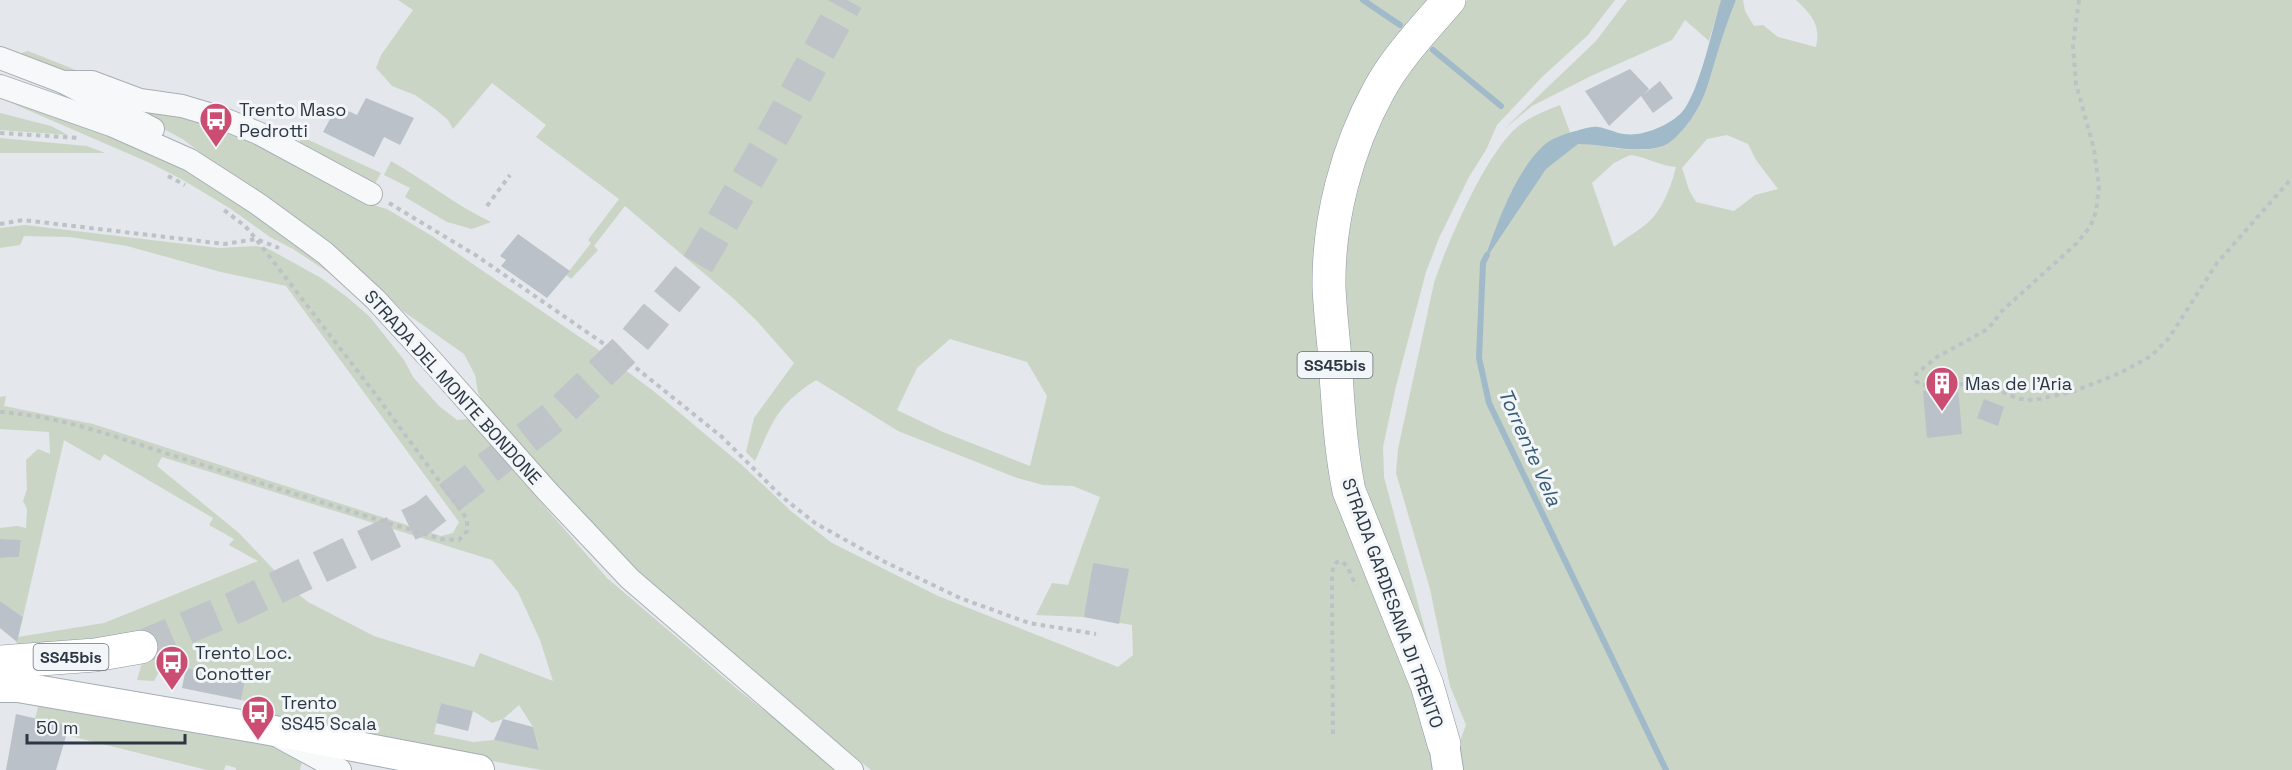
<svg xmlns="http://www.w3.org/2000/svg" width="2292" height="770" font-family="'Space Grotesk',sans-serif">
	<rect width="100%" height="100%" fill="#e4e7eb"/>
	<g fill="#cbd5c5" fill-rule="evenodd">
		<path d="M398,0h1037l-113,226 57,362 61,182h-569l-201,-166 -72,-70 -113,-127 -7,-15 -3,-17 -11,-21 -61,-43 -19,-18 -200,-153 -91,-50 129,30 147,84 18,5 45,27 168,115 56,42 87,73 49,46 40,31 106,53 180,71 15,-12 -1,-30 -48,-8 -48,-2 16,-32 16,2 32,-88 -27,-11 -30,-1 -26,-7 -119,-47 -82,-51c-39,25 -43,41 -61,81l-9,-9 8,-34 40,-55 -37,-42 -23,-22 -109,-93 -31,40 4,4 -27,29 -5,-4 25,-32 -3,-3 31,-41 -83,-62 10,-12 -54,-42 -39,46 -5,-9 -13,-11 -20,-14 -23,-9 -16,-18 5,-13 32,-45zM950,339l77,23 20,34 -17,70 -87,-34 -46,-22 20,-42z"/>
		<polygon points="1467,0 1615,0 1588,35 1541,78 1497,125 1486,150 1469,177 1439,238 1426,272 1396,386 1383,447 1384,477 1441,689 1356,466 1344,257 1359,174 1383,110 1433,36"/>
		<polygon points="1627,0 1721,0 1709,41 1685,20 1672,40 1591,76 1532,106 1504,129 1596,41"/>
		<path d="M1736,0h7l2,11 9,15 9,-1 15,12 38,10c5,-22 -4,-32 -20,-47h496v770h-835l-1,-18 10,-27 -16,-39 -20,-97 -34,-116 2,-24 36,-166c14,-42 50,-125 81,-154 12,-11 30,-18 45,-24l10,27 -4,8c10,3 20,3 31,5 21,4 43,8 64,2 13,-4 31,-27 37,-39 8,-15 12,-32 17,-48 6,-20 13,-40 21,-60zM1727,135l21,9 8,16 22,29 -23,6 -21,16 -38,-9 -7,-12 -7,-22 25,-29zM1630,155c17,2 30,11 46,12 -5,20 -14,45 -31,58 -10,8 -21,14 -31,22l-22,-64 22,-20z"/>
		<polygon points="28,51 86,74 69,79 12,56"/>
		<polygon points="0,98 94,128 195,171 316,260 337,278 293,249 270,237 231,209 183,180 150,163"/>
		<polygon points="0,113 51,126 68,135 0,130"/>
		<polygon points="302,137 381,173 373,187 296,150"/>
		<polygon points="0,138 87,146 105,153 0,153"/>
		<path d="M391,161c34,19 64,44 100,61l-19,7 -25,-7 -42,-25 5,-9 -26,-13z"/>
		<path d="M25,225l194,23 37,-2 11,2 54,30 26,19 23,20 34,43 9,17 26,29 18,14 11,-1 139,159 129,110 102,82h-296l-274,-49 2,-16 -29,-5 4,-19 -65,-14 -21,5 -5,9 -17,-1 6,-21 -128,-8 3,-14 86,-14 154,-62 -29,-16 5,-6 -25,-14 4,-7 -109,-64 -4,7 -36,-21 -41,177 -23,-16v-43l19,-1 2,-16 -21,-2v-11l17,-2 9,2 1,-19 -4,-8 4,-12 -1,-29 12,-11 12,5 -1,-22 -49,-3v-32l6,-1 -2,10 89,18 348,112 12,-3 6,-11 -173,-236 -65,-14 -94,-26 -57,-9 -46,-1 -4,9 -20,3v-20zM162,457l330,103 26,32 22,48 13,41 -73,-28 -6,14 -100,-31 -66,-34 -17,-14 -52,-55 -82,-67zM441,703l32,8 19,12 11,-4 16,-14 14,22 6,22 -45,-9 -21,2 -39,-8z"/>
		<polygon points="39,703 282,745 303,757 300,770 236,770 236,768 226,765 224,770 207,770 66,735 69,727 35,719"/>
	</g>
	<path fill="#a0bac9" d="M1721,0h15c-8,20 -15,40 -21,61 -5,16 -9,33 -17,47 -7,13 -24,36 -38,39 -28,7 -54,-3 -82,-3l-32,25 -63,94c14,-38 30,-88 60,-117 7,-7 23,-13 33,-15 7,-2 15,-5 22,-4 9,1 17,6 26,7 19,3 46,-9 58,-22 17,-19 31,-86 39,-112z"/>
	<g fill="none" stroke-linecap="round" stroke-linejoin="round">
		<g stroke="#a0bac9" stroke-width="6">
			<polyline points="1363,0 1400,25"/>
			<polyline points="1433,50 1501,106"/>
			<polyline points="1487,255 1483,263 1479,358 1489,403 1666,770"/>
		</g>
	</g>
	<g fill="#bbc1c8">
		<polygon points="1630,69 1649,89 1643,95 1660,81 1673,98 1653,113 1641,96 1609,126 1585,91"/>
		<polygon points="366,98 414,118 400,145 384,137 374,157 323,132 337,106 357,115"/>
		<polygon points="518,234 570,271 547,298 501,266 506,260 500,256"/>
		<polygon points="1958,387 1962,434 1927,438 1923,391"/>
		<polygon points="1984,399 2004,407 1998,426 1977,418"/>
		<polygon points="0,539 21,540 19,557 0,558"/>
		<polygon points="1093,563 1129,569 1119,624 1084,617"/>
		<polygon points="0,601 23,617 17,642 0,628"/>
		<polygon points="186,668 245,681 241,700 182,688"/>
		<polygon points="441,703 473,711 468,731 436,723"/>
		<polygon points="16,714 69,726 56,770 6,770"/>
		<polygon points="503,719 533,727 539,750 494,740"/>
	</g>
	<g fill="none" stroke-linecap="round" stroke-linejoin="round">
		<polyline stroke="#bfc4c9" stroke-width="33" stroke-dasharray="33 16" stroke-linecap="butt" points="141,647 238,606 423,518 560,412 634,341 696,267 776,130 847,0"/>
		<defs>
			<g id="minor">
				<polyline points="0,58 63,82 153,129"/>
				<polyline points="63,82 92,82 140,100 182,106 219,117 258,133 371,194"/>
				<polyline points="0,86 111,125 190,160 258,204 325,253 375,299 432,361 547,491 630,579 852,770"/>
				<polyline points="281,738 340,770"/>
			</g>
			<g id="major">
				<polyline points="0,687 18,687 264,729 479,770"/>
				<polyline points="1444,744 1448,770"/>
			</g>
			<g id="highway">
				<polyline points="0,662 95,655 141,647"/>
				<path d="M1444,744l-17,-59 -78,-194c-9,-44 -11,-88 -14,-132 -2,-24 -5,-48 -6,-72 -1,-67 18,-139 50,-197 18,-33 46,-62 70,-90"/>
			</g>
		</defs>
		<use href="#minor" stroke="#a9afb5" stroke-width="24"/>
		<use href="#major" stroke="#a3adb6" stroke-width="32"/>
		<use href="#highway" stroke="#8b97a1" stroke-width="34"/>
		<g stroke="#bdc2c6" stroke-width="4" stroke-dasharray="4.5 4.5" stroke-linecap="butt">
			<polyline points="2079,0 2073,45 2076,84 2094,149 2099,186 2096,212 2090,227 2077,243 2002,311 1988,329 1937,357 1916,374 1916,381 1921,385 1984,384 2019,399 2034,400 2072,392 2120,373 2151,356 2169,338 2217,263 2292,178"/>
			<polyline points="0,133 79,138"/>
			<polyline points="168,176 185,185"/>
			<polyline points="389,203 477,256 620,355 722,437 781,496 815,523 885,562 960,598 1029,623 1096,634"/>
			<polyline points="487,206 510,175"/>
			<polyline points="0,224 23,220 225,244 256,239 279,248"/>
			<path d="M0,412c68,5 120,27 184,47 86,27 171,54 257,80l18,1 8,-9v-12l-91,-124 -120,-156 -11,-13 -21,-16"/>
			<polyline points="1333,734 1332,580 1333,567 1337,562 1341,561 1347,566 1356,586"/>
		</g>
		<use href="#minor" stroke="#f6f8f9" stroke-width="22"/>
		<use href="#major" stroke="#fff" stroke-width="30"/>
		<use href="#highway" stroke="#fff" stroke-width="33"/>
	</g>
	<defs>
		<symbol id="bus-pin" viewBox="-11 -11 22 30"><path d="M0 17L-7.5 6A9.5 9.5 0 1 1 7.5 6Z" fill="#cb4e72" stroke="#f3f6f8"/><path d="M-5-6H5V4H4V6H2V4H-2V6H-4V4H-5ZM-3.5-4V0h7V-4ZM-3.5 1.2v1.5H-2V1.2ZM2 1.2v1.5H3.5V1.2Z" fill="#fff"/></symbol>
		<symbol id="building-pin" viewBox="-11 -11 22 30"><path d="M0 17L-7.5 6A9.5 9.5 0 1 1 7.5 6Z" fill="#cb4e72" stroke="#f3f6f8"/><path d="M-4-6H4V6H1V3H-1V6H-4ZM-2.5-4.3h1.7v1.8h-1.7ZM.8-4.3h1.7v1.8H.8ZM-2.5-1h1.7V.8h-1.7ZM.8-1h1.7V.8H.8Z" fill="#fff"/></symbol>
	</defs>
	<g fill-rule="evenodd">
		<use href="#bus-pin" x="197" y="100" width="38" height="52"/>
		<use href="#building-pin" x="1923" y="364" width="38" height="52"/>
		<use href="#bus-pin" x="153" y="643" width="38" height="52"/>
		<use href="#bus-pin" x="239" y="693" width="38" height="52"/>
	</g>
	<g text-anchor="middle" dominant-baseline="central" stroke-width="6" stroke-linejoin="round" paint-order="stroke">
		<g fill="#f3f6f8" stroke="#687079" stroke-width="1.5">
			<rect x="1297.5" y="352" width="75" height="26" rx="4.5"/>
			<rect x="33.5" y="644" width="75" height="26" rx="4.5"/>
		</g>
		<g font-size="16" font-weight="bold" fill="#2c3743">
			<text x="1335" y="365">SS45bis</text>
			<text x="71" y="657">SS45bis</text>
		</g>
		<g font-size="18" fill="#2c3743" stroke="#f3f6f8" text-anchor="start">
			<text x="239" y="109">Trento Maso<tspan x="239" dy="21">Pedrotti</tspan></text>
			<text x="1965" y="383">Mas de l'Aria</text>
			<text x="195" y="652">Trento Loc.<tspan x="195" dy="21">Conotter</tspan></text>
			<text x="281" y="702">Trento<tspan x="281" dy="21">SS45 Scala</tspan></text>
		</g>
		<g font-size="18" fill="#2c3743" stroke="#f3f6f8">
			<text transform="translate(453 387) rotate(48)">STRADA DEL MONTE BONDONE</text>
			<text transform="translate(1393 603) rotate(70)">STRADA GARDESANA DI TRENTO</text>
		</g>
		<g font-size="20" font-style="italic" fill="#375b76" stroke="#f3f6f8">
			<text transform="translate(1530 447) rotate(66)">Torrente Vela</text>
		</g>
	</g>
	<path d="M27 734v9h158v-9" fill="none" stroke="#2c3743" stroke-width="3"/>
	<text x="36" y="734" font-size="18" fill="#2c3743" stroke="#f3f6f8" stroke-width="4.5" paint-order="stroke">50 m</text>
</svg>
